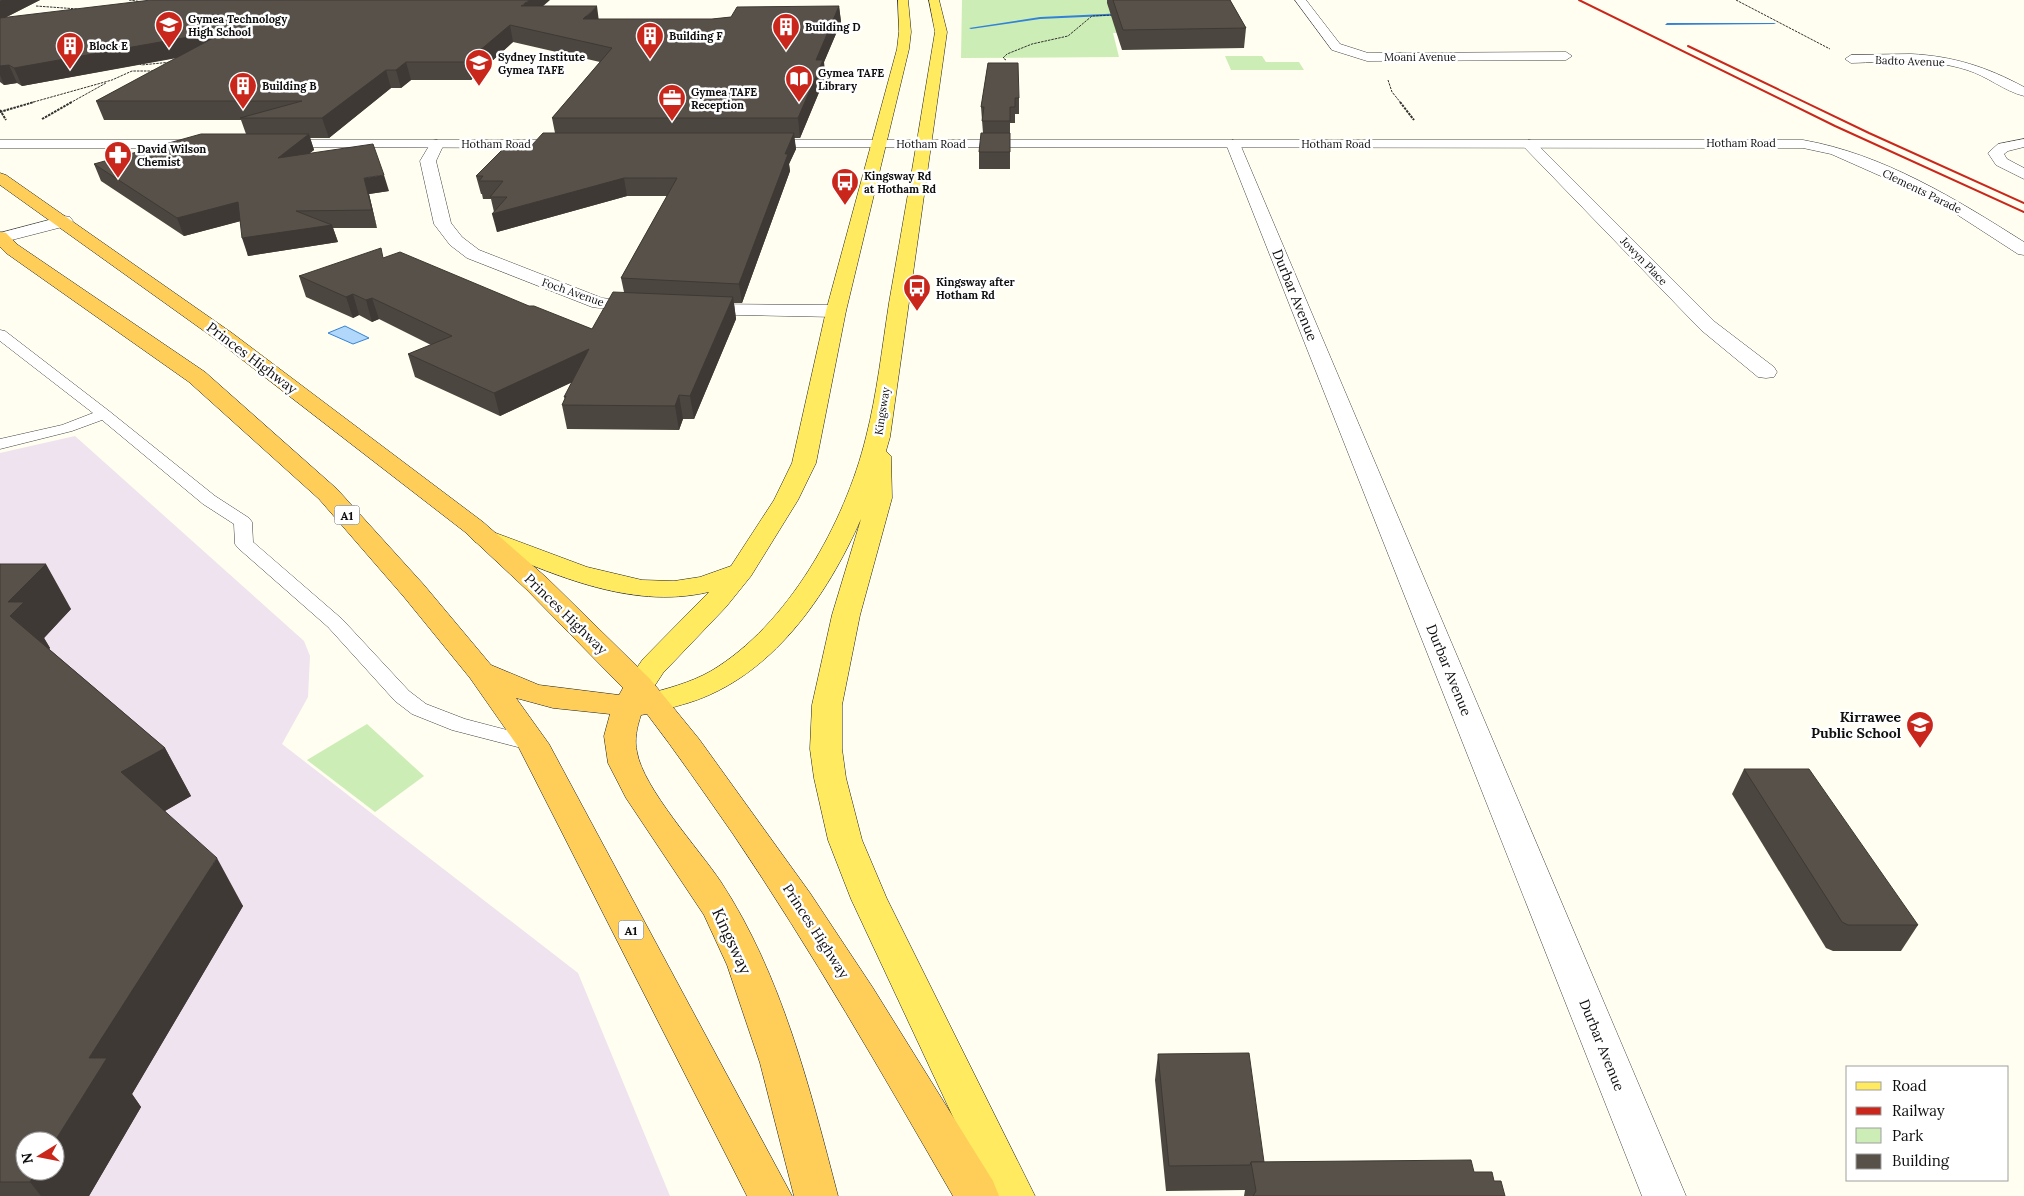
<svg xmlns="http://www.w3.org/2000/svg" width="2024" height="1196" font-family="Lora,serif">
	<rect width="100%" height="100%" fill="#fffef0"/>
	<path fill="#eee3ee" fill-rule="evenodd" d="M75,436l229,205 6,15 -2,41 -26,47 296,229 92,223h-670v-743zM25,1141h30v30h-30z"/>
	<g fill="#cdedb6">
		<polygon points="962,0 1154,0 1126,33 1113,33 1119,57 961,58"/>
		<polygon points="1225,56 1262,56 1266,62 1299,62 1304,70 1231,70"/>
		<polygon points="367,724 424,776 375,812 307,760"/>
	</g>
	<polygon fill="#b1d7fb" stroke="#3283d7" points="345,326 369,338 353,344 328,333"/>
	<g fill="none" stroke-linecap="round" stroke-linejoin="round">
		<g fill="#3283d7" fill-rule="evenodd">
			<polygon points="1126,13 1128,15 1040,19 971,29 969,28 1040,17"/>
			<polygon points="1667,23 1774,23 1776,24 1665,25"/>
		</g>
		<defs>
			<polygon id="service" points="0,330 5,331 109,411 215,496 249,518 252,522 253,542 342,619 409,691 426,704 465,719 541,739 544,744 541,749 533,751 452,730 412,714 395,701 328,627 238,548 235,544 234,524 203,504 102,420 72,431 0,449 0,439 62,425 93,413 0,341"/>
			<g id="minor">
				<polygon points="1295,0 1306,0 1340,44 1368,53 1566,52 1572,56 1566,60 1367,61 1332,50"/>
				<path d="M1911,54c42,2 76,13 113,33v9c-20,-5 -37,-20 -57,-26 -37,-12 -78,-8 -116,-7l-6,-4 6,-4z"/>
				<polygon points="437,140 444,144 436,161 451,223 462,237 479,250 602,298 651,304 654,308 651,312 644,314 592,307 467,258 450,245 434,224 420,161 432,141"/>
				<polygon points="1233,140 1240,144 1686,1196 1642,1196 1226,144"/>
				<polygon points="1529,140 1534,141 1715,322 1774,367 1777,372 1774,377 1766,378 1758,377 1701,330 1524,147 1522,144"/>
				<polygon points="697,304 836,305 843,307 846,311 843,315 836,317 690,314 687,310 690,306"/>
			</g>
			<g id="tertiary">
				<polygon points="2024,139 2024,147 2008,151 2004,154 2007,159 2024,168 2024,179 1996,165 1988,153 1998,144"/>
				<polygon points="0,140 203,140 210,144 203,148 0,148"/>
				<polygon points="274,140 571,140 578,144 571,148 269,147 267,144"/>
				<path d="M759,140h1044c80,14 153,59 221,102v13l-6,-1 -68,-44 -31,-17 -88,-39 -28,-6 -1049,-1 -2,-3 2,-3z"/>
				<polygon points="64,216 70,217 73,221 70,225 0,243 0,233"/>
			</g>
			<g id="primary">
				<path d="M898,0h10l3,32 -2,17 -63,262 -30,152 -18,37 -47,76 -25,31 -63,66 -13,20 -11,3 -11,-3 -4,-7 19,-27 66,-67c-81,19 -160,-20 -234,-50l-4,-5 4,-5 9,-3 9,3 94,35 55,13 32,1 26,-4 31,-11 43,-66 18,-37 34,-152 71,-262 2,-17z"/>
				<path d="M929,0h10l8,32 -57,405 -4,14 5,5 1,42 -32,117 -18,90v44l4,29 16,62 25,59 148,297h-45l-139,-297 -23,-59 -14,-62 -4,-29 2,-44 20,-90 29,-96c-34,77 -89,158 -173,184 -15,4 -29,10 -45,6l-4,-7 4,-7c23,-6 47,-12 68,-24 77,-46 134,-148 155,-234 11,-43 16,-89 23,-134 13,-74 26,-149 38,-223l8,-48z"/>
			</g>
			<path id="trunk" d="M0,173l6,2 226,158 251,189 64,56 103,101 49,60 111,154 63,95 120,193 6,15h-46c-71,-123 -141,-245 -220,-362 -28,-40 -56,-81 -86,-120l-6,1c-4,12 -7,25 -4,37 6,36 62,97 84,130 61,93 89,207 117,314h-44l-34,-133 -33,-98 -23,-50 -78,-117 -18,-35 -4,-27 6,-22 -57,-6 -37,-10 33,46 243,452h-45l-228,-448 -49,-70 -66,-81 -85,-98 -130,-117 -183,-129 -6,-6v-15l6,1 12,12 187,127 132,117 87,96 67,80 48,20 80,10 4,-7 -96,-98 -62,-58 -247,-191 -218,-156z"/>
		</defs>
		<use href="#service" stroke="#424242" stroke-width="1"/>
		<use href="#minor" stroke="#424242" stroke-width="1"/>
		<use href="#tertiary" stroke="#424242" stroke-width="1"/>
		<use href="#primary" stroke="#202020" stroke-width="1"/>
		<use href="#trunk" stroke="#202020" stroke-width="1"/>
		<g stroke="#313131" stroke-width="1" stroke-dasharray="2.5 1" stroke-linecap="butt">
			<polyline points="129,0 143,2"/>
			<polyline points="1736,0 1830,49"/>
			<polyline points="36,6 78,9"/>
			<polyline points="1006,60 1003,58 1007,54 1032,44 1068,36 1092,16 1114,15"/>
			<polyline points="137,61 141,65 172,62"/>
			<polyline points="1388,80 1392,92 1401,103"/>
			<polyline points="30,103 112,80 132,71 155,71"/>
			<polyline points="70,103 106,83"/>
		</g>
		<g stroke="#313131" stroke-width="2" stroke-dasharray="2.5 1" stroke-linecap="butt">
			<polyline points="1400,102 1414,120"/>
			<polyline points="0,110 6,120"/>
			<polyline points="0,112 34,102"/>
			<polyline points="42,119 72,102"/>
		</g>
		<use href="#service" fill="#fff" fill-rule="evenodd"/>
		<use href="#minor" fill="#fff" fill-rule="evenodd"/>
		<use href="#tertiary" fill="#fff" fill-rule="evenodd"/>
		<use href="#primary" fill="#ffea60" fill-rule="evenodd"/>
		<use href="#trunk" fill="#fece58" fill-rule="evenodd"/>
		<g stroke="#ca271c" stroke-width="2">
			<polyline points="1579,0 1835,126 2024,212"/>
			<polyline points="1688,46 1869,133 2024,203"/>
		</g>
	</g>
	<g fill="#4c4640">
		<polygon points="0,0 40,0 5,18 543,6 599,19 712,19 839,6 841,22 824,62 825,78 800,138 794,138 796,149 789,164 790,171 742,303 734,303 736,319 694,419 683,419 679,430 567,429 562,405 565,399 564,397 572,382 500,416 415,377 408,354 431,345 379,319 372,322 359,315 353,318 306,297 299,276 384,258 529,306 592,329 624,292 621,278 667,196 627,196 497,232 494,212 491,199 483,199 482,194 481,194 476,176 555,133 552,118 600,62 513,42 471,80 411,80 401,88 391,88 329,138 310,138 314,150 309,153 389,191 369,194 377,228 333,228 338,242 248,256 240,221 184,236 101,181 94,164 246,134 241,120 104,120 96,101 177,58 22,86 17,83 4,85 0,82"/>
		<polygon points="1107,0 1230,0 1246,28 1244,48 1122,50 1107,3"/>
		<polygon points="988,63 1019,98 1019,114 1015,114 1015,123 1010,123 1010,169 979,169 979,152 983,133 981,107"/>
		<polygon points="0,564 71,609 44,638 50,648 49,649 165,748 191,796 165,811 243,906 132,1094 141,1107 89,1196 0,1196"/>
		<polygon points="1744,769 1918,925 1901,951 1833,951 1826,948 1732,794"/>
		<polygon points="1158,1054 1264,1162 1474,1172 1494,1181 1505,1196 1244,1196 1245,1190 1166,1191 1155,1080"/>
	</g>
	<g fill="#3e3934">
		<polygon points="2,0 40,0 0,20 0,1"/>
		<polygon points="529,0 550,0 525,22 521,6"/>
		<polygon points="597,6 599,22 583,19"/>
		<polygon points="839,6 841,22 824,62 825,78 800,138 798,118 816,60"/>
		<polygon points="510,25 513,42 471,80 466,62"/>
		<polygon points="228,30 234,47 22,86 14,68"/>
		<polygon points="406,62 411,80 401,88 396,70"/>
		<polygon points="9,65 17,83 4,85 0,75 0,66"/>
		<polygon points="386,70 391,88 329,138 322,118"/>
		<polygon points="794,133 796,149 789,164 790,171 742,303 739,284 785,154"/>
		<polygon points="309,134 314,150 284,174 278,158"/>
		<polygon points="384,175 389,191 369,194 377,228 372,210 364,178"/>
		<polygon points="624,178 627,196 497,232 492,214"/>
		<polygon points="238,202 245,220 184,236 177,218"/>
		<polygon points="332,225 338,242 248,256 242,238"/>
		<polygon points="353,294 359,315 353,318 346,297"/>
		<polygon points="733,297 736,319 694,419 690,396"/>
		<polygon points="372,298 379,319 372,322 366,300"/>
		<polygon points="589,349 594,372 500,416 494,393"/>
		<polygon points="679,395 683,419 679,430 675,406"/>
		<polygon points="46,564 71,609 44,638 50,648 37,662 10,616 8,602"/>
		<polygon points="165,748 191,796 149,820 121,772"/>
		<polygon points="217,858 243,906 132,1094 141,1107 89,1196 41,1196 30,1182 37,1171 55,1171 55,1141 89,1058"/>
	</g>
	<g fill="#58514a" stroke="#3e3934">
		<polygon points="151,0 529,0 521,6 597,6 583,19 712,19 731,17 737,7 839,6 816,60 823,60 798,118 552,118 612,48 510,25 466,62 406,62 396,70 386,70 322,118 240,118 302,101 96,101 228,30 14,68 9,65 0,66 0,18"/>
		<polygon points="1113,0 1230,0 1246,28 1123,30"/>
		<polygon points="988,63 1018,63 1019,98 1015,98 1015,107 1010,107 1010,121 982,121 984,107 981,107"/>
		<polygon points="543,133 794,133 785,154 788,154 739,284 621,278 677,178 624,178 492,214 507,197 490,197 503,181 479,181 483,176 476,176 507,145 532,145"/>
		<polygon points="981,133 1010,133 1010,152 979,152"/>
		<polygon points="201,134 309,134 278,158 373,144 384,175 364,178 372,210 296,211 332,225 242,238 238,202 177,218 94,164"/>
		<polygon points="381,248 383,258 400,252 529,306 534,306 592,329 613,292 733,297 690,396 679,395 675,406 562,405 566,396 564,397 589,349 494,393 408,354 452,336 372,298 366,300 353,294 346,297 299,276"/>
		<polygon points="0,564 46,564 8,602 24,602 10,616 165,748 121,772 217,858 89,1058 107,1058 55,1141 25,1141 25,1171 37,1171 30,1182 0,1182"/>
		<polygon points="1744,769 1809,769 1918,925 1848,925 1842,922"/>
		<polygon points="1249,1053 1264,1162 1251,1162 1250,1165 1169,1166 1158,1054"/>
		<polygon points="1471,1160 1474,1172 1492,1172 1494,1181 1501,1181 1505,1196 1253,1196 1256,1191 1251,1162"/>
	</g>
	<defs>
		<symbol id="school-pin" viewBox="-11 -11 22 30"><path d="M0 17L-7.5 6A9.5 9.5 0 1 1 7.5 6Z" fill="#ca271c" stroke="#fff"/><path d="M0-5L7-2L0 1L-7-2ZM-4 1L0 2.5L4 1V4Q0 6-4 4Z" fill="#fff"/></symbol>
		<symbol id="building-pin" viewBox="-11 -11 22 30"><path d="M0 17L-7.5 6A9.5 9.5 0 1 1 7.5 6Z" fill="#ca271c" stroke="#fff"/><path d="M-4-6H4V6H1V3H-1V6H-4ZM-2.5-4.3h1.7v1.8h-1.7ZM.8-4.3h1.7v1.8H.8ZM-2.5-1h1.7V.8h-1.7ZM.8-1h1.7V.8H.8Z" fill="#fff"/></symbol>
		<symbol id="university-pin" viewBox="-11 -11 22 30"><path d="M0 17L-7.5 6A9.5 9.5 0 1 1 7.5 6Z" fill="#ca271c" stroke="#fff"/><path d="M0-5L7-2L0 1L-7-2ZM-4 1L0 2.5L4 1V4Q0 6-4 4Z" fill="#fff"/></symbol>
		<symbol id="library-pin" viewBox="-11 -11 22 30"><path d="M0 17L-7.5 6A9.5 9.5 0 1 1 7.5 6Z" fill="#ca271c" stroke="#fff"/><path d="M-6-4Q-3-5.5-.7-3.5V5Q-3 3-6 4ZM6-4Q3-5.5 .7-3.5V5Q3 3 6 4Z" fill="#fff"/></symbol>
		<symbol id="office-pin" viewBox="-11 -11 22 30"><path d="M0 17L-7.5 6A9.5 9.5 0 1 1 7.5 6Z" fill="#ca271c" stroke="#fff"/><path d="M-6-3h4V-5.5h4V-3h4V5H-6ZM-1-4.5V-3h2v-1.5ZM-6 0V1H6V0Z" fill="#fff"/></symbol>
		<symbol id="pharmacy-pin" viewBox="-11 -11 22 30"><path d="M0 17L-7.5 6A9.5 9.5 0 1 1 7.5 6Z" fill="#ca271c" stroke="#fff"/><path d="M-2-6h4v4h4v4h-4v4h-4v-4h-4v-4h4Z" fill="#fff"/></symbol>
		<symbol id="bus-pin" viewBox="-11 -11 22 30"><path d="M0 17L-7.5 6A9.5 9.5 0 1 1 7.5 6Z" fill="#ca271c" stroke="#fff"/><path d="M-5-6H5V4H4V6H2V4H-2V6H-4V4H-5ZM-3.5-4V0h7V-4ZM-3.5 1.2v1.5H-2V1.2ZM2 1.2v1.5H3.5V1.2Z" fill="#fff"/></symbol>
	</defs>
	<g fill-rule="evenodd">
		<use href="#school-pin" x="153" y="9" width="32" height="43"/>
		<use href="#building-pin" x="770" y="11" width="32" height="43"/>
		<use href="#building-pin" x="634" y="20" width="32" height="43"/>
		<use href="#building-pin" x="54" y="30" width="32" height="43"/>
		<use href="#university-pin" x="463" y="47" width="32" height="43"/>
		<use href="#library-pin" x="783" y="63" width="32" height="43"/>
		<use href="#building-pin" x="227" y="70" width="32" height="43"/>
		<use href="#office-pin" x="656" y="82" width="32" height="43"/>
		<use href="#pharmacy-pin" x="102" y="139" width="32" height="43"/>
		<use href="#bus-pin" x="829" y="166" width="32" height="43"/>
		<use href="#bus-pin" x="901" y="272" width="32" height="43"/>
		<use href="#school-pin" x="1904" y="709" width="32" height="43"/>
	</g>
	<g text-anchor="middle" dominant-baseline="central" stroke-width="5" stroke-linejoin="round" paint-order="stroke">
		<g font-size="11" font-weight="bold" fill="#0f0f0f" stroke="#fff" text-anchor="start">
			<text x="188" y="19">Gymea Technology<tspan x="188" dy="13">High School</tspan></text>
			<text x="805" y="27">Building D</text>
			<text x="669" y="36">Building F</text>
			<text x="89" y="46">Block E</text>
			<text x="498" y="57">Sydney Institute<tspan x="498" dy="13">Gymea TAFE</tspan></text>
			<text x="818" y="73">Gymea TAFE<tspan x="818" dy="13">Library</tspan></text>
			<text x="262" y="86">Building B</text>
			<text x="691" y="92">Gymea TAFE<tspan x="691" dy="13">Reception</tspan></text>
			<text x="137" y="149">David Wilson<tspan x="137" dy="13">Chemist</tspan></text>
			<text x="864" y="176">Kingsway Rd<tspan x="864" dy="13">at Hotham Rd</tspan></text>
			<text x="936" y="282">Kingsway after<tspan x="936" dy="13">Hotham Rd</tspan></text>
		</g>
		<g font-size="11" fill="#0f0f0f" stroke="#fff">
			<text x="1420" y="57">Moani Avenue</text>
			<text transform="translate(1910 61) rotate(2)">Badto Avenue</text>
			<text x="1741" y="143">Hotham Road</text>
			<text x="496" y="144">Hotham Road</text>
			<text x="931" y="144">Hotham Road</text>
			<text x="1336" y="144">Hotham Road</text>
			<text transform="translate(1922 191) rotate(26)">Clements Parade</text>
			<text transform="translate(1644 261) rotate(46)">Jowyn Place</text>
			<text transform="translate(573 292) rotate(19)">Foch Avenue</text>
			<text transform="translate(882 411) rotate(-81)">Kingsway</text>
		</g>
		<g fill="#fff" stroke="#575757" stroke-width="1">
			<rect x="334.5" y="505.5" width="25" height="19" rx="4"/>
			<rect x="618.5" y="920.5" width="25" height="19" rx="4"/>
		</g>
		<g font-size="12" font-weight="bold" fill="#0f0f0f">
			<text x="347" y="515">A1</text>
			<text x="631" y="930">A1</text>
		</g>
		<g font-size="14" fill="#0f0f0f" stroke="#fff">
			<text transform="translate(1295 295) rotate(68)">Durbar Avenue</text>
			<text transform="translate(252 358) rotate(37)">Princes Highway</text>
			<text transform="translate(566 614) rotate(44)">Princes Highway</text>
			<text transform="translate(1449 670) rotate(68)">Durbar Avenue</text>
			<text transform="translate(816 931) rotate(57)">Princes Highway</text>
			<text transform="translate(1602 1045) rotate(68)">Durbar Avenue</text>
		</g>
		<g font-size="14" font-weight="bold" fill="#0f0f0f" stroke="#fff" text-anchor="end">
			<text x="1901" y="717">Kirrawee<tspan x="1901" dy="16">Public School</tspan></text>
		</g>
		<g font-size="16" fill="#0f0f0f" stroke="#fff">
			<text transform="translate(732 941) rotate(65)">Kingsway</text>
		</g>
	</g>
	<rect x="1846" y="1066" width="162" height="115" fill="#ffffff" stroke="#9f9f9f"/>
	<rect x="1856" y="1082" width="25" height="8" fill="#ffea60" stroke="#9f9f9f"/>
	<text x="1892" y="1091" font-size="15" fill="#0f0f0f">Road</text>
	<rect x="1856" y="1107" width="25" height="8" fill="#ca271c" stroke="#9f9f9f"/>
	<text x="1892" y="1116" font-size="15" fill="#0f0f0f">Railway</text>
	<rect x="1856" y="1128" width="25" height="15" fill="#cdedb6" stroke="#9f9f9f"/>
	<text x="1892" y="1141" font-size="15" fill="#0f0f0f">Park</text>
	<rect x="1856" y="1154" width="25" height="15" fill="#58514a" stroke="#9f9f9f"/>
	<text x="1892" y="1166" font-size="15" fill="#0f0f0f">Building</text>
	<g transform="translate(40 1156) rotate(260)"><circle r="24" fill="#ffffff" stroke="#9f9f9f"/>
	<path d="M0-4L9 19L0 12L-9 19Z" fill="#ca271c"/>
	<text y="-8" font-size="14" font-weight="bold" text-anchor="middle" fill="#0f0f0f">N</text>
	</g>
</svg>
